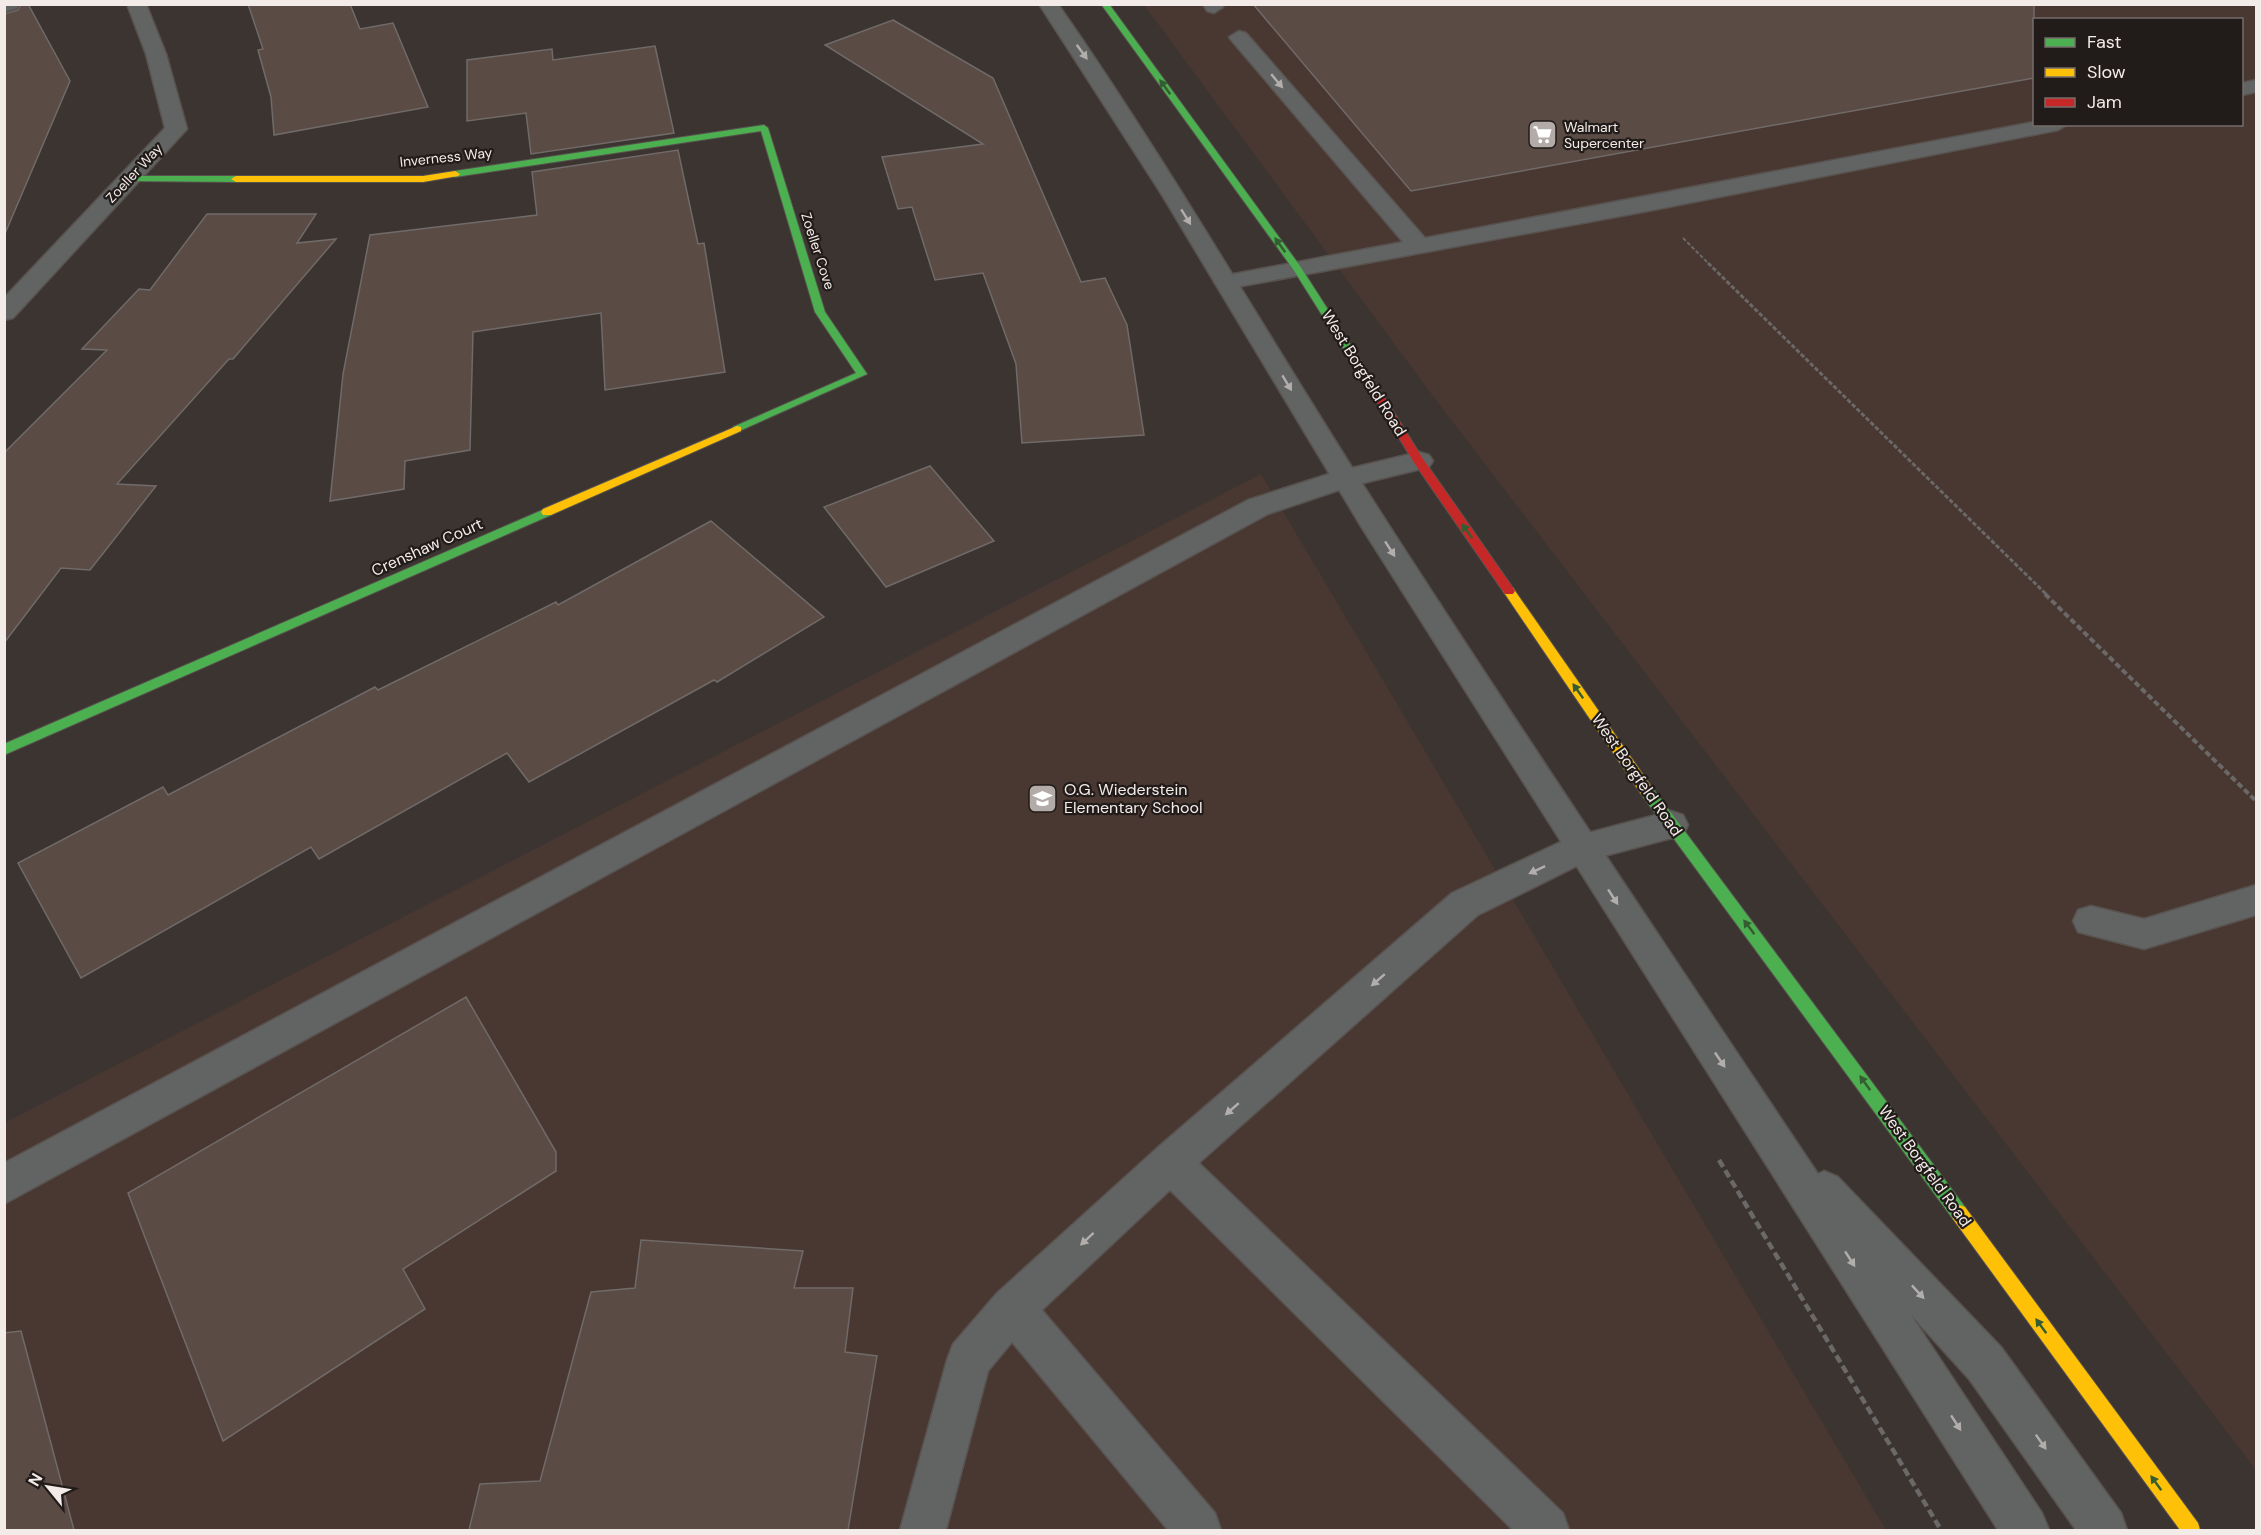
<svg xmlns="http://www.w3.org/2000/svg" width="2261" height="1535" font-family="'DM Sans',sans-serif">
	<rect width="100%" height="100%" fill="#3b3431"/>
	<g fill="#493731" fill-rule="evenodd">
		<path d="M1144,5h1112v1465l-824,-1075zM2034,20h208v104h-208z"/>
		<polygon points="1261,474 1886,1530 5,1530 4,1123"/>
	</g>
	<g fill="#5a4b45" stroke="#706a68" stroke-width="1.5">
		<polygon points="21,4 28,4 70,81 4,236 4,14 18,10"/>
		<polygon points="248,4 350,4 360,29 393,23 428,107 274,135 271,97 258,50 263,49"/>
		<polygon points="1253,4 2034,4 2034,78 1411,191"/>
		<polygon points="893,20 993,78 1081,282 1105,278 1127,325 1144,435 1022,443 1016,364 983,273 935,280 912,207 898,209 882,157 983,144 825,45"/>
		<polygon points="655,46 674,133 531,154 526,113 467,121 467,60 552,49 553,60"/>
		<polygon points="678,150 698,244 704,243 725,372 605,390 601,313 473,332 470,450 405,461 404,489 330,501 343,374 370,235 537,215 532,172"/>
		<polygon points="207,214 316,214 297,243 336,239 233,359 229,359 117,484 156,486 90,570 61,568 4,643 4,453 107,350 82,349 139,289 150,290"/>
		<polygon points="930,466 994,541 886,587 824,507"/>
		<polygon points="711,521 824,617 717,682 714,680 529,782 507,753 319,859 311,847 81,978 18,863 163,787 168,795 375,687 378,690 556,602 558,605"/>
		<polygon points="466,997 556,1152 556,1171 403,1269 425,1309 223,1441 128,1193"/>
		<polygon points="641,1240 803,1251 794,1288 853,1288 845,1352 877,1356 848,1530 469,1530 480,1484 540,1481 591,1292 635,1288"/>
		<polygon points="21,1331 74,1530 4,1530 4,1333"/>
	</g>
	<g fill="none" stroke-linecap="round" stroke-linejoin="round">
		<defs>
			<g id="lane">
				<polygon points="1203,4 1222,4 1223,7 1214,13 1207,11"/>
				<polygon points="1239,31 1246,33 1425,238 2034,122 2034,124 2068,124 2058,130 1648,211 1226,289 1218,287 1214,282 1218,277 1403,242 1232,41 1229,37"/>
				<polygon points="2256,80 2256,92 2242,95 2242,83"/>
				<polygon points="1419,452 1429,455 1433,461 1429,467 1351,486 1268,514 4,1204 4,1163 1248,500 1335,472"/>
				<polygon points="1671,811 1683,815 1688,825 1683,835 1589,860 1478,915 1199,1163 1563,1513 1569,1530 1513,1530 1170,1190 1042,1310 1215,1513 1221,1530 1168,1530 1012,1342 988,1371 946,1530 900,1530 947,1360 953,1344 997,1293 1156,1149 1452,893 1569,838"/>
			</g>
			<g id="street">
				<polygon points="4,4 19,4 17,8 4,12"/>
				<polygon points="127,4 146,4 166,54 187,129 13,318 4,320 4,298 165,128 146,54"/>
				<path d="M1039,4h19c115,165 214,340 323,509 143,222 290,441 437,661l6,-3 14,6 163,170 120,166 6,17h-51l-107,-151 -58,-64 131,198 7,17h-51l-636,-1002 -200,-333z"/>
				<polygon points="2256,885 2256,915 2144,949 2078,932 2073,921 2078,910 2091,906 2144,919"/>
			</g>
			<g id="fast">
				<polygon points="1101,4 1109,4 1300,266 1384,397 1383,399 1375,399 1293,269"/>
				<polygon points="764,125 768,128 825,312 867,374 737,432 733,431 733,427 856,373 815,312 761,131 455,177 450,174 455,171"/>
				<polygon points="128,176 236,176 241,179 236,182 125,181 125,177"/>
				<polygon points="547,508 553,512 551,515 4,755 4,744"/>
				<polygon points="1646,785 1651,786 1965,1207 1967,1213 1965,1219 1959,1221 1953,1219 1641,794 1639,790 1641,786"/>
			</g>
			<g id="slow">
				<polygon points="455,171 460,174 458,176 423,182 236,182 231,179 236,176 423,176"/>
				<polygon points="737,426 741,427 741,431 551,515 543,515 541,512 543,509"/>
				<polygon points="1509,587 1513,588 1651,786 1653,790 1651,794 1641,794 1505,594 1503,591 1505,588"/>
				<polygon points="1959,1205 1965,1207 2198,1523 2200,1530 2180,1530 1953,1219 1951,1213 1953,1207"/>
			</g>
			<polygon id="jam" points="1379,394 1383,395 1423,459 1513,588 1515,591 1513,594 1505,594 1415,464 1374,397"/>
		</defs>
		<use href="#lane" stroke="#58524f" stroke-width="3"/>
		<use href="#street" stroke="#58524f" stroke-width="3"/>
		<use href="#fast" stroke="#58524f" stroke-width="2"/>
		<use href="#slow" stroke="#58524f" stroke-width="2"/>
		<use href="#jam" stroke="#58524f" stroke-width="2"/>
		<polyline stroke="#6a6967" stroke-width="2" stroke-dasharray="4 2" stroke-linecap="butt" points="1683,238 1709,264"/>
		<polyline stroke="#6a6967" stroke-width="3" stroke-dasharray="4.5 2" stroke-linecap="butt" points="1708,263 2047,595"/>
		<polyline stroke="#6a6967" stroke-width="4" stroke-dasharray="6 3" stroke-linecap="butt" points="2045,594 2256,801"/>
		<polyline stroke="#6a6967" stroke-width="4.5" stroke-dasharray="8 4" stroke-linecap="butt" points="1719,1160 1941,1530"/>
		<use href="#lane" fill="#626363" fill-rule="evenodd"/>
		<use href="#street" fill="#626363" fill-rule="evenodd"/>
		<use href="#fast" fill="#4caf50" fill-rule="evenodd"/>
		<use href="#slow" fill="#ffc107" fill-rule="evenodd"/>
		<use href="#jam" fill="#c62828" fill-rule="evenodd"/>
	</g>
	<defs><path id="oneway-solid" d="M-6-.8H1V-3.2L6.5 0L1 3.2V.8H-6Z" transform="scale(1.5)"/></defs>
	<g fill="#b2aeac">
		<use href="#oneway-solid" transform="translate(1082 52) rotate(54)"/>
		<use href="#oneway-solid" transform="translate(1277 81) rotate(50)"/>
		<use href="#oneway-solid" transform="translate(1186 217) rotate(58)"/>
		<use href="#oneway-solid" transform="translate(1287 383) rotate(59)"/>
		<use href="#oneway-solid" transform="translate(1390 549) rotate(57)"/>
		<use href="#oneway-solid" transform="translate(1537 870) rotate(155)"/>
		<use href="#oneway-solid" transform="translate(1613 897) rotate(57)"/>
		<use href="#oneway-solid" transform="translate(1378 980) rotate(139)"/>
		<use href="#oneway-solid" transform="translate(1720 1060) rotate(56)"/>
		<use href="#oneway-solid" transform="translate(1232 1109) rotate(139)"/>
		<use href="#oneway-solid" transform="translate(1087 1239) rotate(137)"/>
		<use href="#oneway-solid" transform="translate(1850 1259) rotate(57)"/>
		<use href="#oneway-solid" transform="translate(1918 1292) rotate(47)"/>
		<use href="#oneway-solid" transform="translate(1956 1423) rotate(57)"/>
		<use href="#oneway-solid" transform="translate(2041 1442) rotate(55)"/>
	</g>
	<g fill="#345e32">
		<use href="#oneway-solid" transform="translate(1165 87) rotate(-126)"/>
		<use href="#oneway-solid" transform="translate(1280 245) rotate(-126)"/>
		<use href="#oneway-solid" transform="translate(1467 531) rotate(-125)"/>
		<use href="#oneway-solid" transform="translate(1578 691) rotate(-125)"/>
		<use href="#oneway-solid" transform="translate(1749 927) rotate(-127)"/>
		<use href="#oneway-solid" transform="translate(1865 1083) rotate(-126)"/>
		<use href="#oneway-solid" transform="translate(2041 1326) rotate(-126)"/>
		<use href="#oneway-solid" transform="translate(2156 1483) rotate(-126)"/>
	</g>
	<defs>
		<symbol id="supermarket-square" viewBox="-11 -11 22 22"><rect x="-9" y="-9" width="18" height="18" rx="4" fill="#b3aba8" stroke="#211b19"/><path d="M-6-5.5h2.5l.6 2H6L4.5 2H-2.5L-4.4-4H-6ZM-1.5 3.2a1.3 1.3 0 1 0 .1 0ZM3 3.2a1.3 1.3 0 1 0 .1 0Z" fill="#fff"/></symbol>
		<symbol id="school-square" viewBox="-11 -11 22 22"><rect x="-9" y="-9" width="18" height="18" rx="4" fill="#b3aba8" stroke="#211b19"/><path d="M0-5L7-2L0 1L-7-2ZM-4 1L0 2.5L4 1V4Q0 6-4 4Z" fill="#fff"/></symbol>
	</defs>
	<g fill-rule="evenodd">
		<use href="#supermarket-square" x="1526" y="118" width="33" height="33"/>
		<use href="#school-square" x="1026" y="782" width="33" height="33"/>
	</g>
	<g text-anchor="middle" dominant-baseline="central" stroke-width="4.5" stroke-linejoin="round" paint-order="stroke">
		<g font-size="14" fill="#f3ebe8" stroke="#211b19" text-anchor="start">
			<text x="1564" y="127">Walmart<tspan x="1564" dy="16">Supercenter</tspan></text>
		</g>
		<g font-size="14" fill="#f3ebe8" stroke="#211b19">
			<text transform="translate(446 157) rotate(-6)">Inverness Way</text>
			<text transform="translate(134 173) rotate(-47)">Zoeller Way</text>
			<text transform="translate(818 251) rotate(72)">Zoeller Cove</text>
		</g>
		<g font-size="16" fill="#f3ebe8" stroke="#211b19">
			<text transform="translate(1364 373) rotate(58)">West Borgfeld Road</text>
			<text transform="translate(427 547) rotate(-24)">Crenshaw Court</text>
			<text transform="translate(1637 775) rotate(55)">West Borgfeld Road</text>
			<text transform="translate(1925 1166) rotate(54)">West Borgfeld Road</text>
		</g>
		<g font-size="16" fill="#f3ebe8" stroke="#211b19" text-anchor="start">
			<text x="1064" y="789">O.G. Wiederstein<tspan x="1064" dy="18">Elementary School</tspan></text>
		</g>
	</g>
	<rect width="2261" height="1535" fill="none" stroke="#f3ebe8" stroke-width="12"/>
	<rect x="2033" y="18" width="210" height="108" fill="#211b19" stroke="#756e6c" stroke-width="1.5"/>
	<rect x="2045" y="38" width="30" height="9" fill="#4caf50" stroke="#756e6c" stroke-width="1.5"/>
	<text x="2087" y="48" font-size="18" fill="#f3ebe8">Fast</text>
	<rect x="2045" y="68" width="30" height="9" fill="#ffc107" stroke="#756e6c" stroke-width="1.5"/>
	<text x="2087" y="78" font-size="18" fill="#f3ebe8">Slow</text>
	<rect x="2045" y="98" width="30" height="9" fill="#c62828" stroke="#756e6c" stroke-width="1.5"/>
	<text x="2087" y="108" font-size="18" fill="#f3ebe8">Jam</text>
	<g transform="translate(48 1487) rotate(300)" stroke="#211b19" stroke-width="4.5" paint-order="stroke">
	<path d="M0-4.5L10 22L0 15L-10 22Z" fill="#f3ebe8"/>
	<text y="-9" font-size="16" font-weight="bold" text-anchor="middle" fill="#f3ebe8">N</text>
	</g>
</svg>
